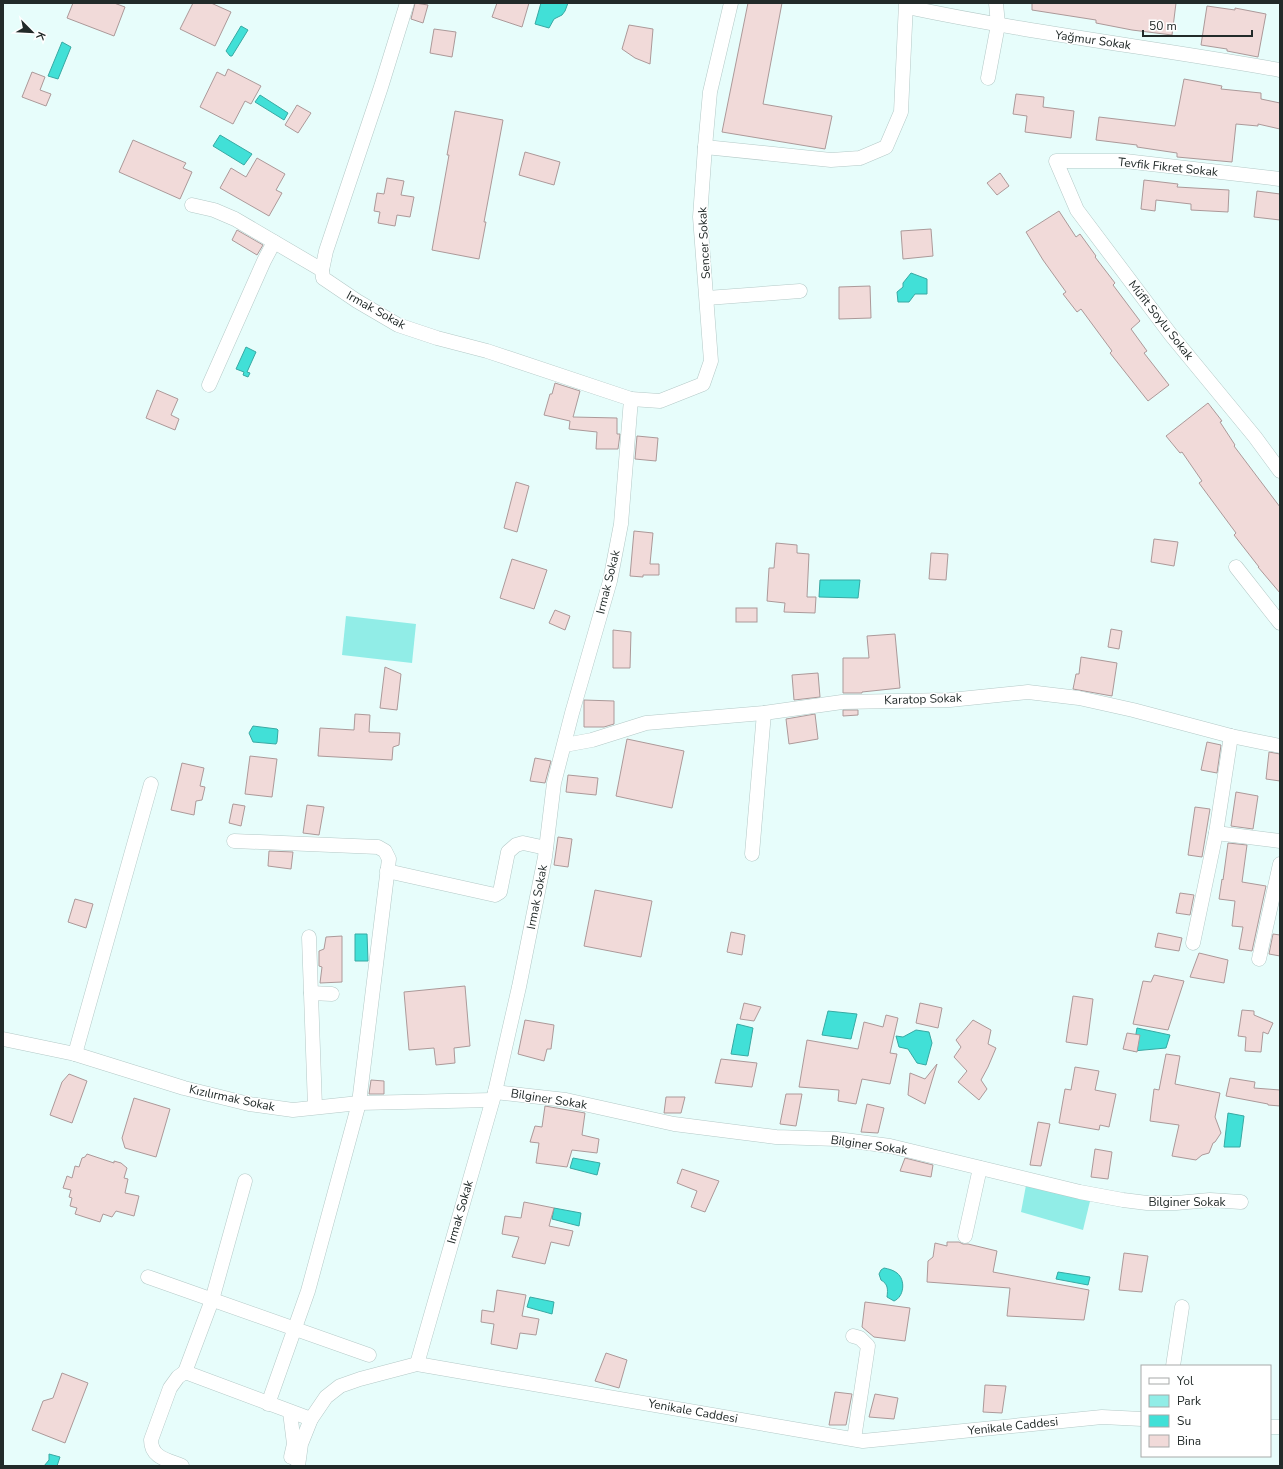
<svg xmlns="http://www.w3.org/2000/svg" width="1283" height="1469" font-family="'Nunito Sans',sans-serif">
	<rect width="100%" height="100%" fill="#e7fdfb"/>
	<g fill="#91ede7">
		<polygon points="346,616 416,624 412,663 342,655"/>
		<polygon points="1027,1180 1091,1197 1083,1230 1021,1212"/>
	</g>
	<g fill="#41e0d7" stroke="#38a9a3">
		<polygon points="541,3 568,3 565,11 562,15 554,19 549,28 535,24"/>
		<polygon points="241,26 248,30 232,56 230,56 226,51"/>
		<polygon points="62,42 71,47 58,79 48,76"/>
		<polygon points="260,95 288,113 284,120 255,102"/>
		<polygon points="220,135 252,154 244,165 213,146"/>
		<polygon points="911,273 927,279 927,294 915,294 909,302 898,302 897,292 903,287 903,283"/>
		<polygon points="246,347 256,352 247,372 250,373 248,377 243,375 244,372 236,369"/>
		<polygon points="820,580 860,580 858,598 819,597"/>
		<polygon points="253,726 277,729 278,730 277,742 276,744 253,742 249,733"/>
		<polygon points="355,934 367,934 368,961 355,961"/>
		<polygon points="828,1011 857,1014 851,1039 822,1035"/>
		<polygon points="737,1024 753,1028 748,1056 731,1054"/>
		<polygon points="1137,1028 1170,1035 1166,1048 1133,1051"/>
		<polygon points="916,1030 929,1032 932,1043 926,1065 917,1063 908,1049 899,1047 896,1036 903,1037"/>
		<polygon points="1228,1113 1244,1116 1240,1147 1224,1147"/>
		<polygon points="573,1158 600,1163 597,1175 570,1168"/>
		<polygon points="554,1208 581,1213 579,1226 552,1219"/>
		<path d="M884,1268c5,1 9,2 13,5 9,7 7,24 -3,28l-7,-4c1,-8 1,-13 -6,-17l-2,-6 2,-4z"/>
		<polygon points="1058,1272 1090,1277 1088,1285 1056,1279"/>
		<polygon points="530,1297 554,1302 552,1314 527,1307"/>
		<polygon points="49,1454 60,1457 57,1466 44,1466 49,1460"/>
	</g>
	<g fill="#f1dad9" stroke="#ac9999">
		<polygon points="73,3 114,3 125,7 114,36 67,18"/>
		<polygon points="193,3 211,3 231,12 215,46 180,29"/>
		<polygon points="415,3 428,5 423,23 411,19"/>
		<polygon points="497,3 529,3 522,27 492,17"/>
		<polygon points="748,3 782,3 763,104 832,116 825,149 722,132"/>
		<polygon points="1032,3 1176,3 1172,35 1132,30 1096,23 1096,20 1032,10"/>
		<polygon points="1207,6 1235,10 1235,8 1266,14 1258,57 1227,51 1227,49 1201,45"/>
		<polygon points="629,25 653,29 650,64 635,58 622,49"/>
		<polygon points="434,29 456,32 452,57 430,53"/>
		<polygon points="228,69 261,86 251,104 245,101 233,124 200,107 217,72 225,76"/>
		<polygon points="32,72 45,77 40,90 51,94 46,106 22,97"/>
		<polygon points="1184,79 1222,86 1221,89 1261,93 1261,99 1280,103 1280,129 1258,124 1258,126 1236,124 1232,162 1177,157 1177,153 1137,147 1137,145 1096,140 1099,117 1175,126"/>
		<polygon points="1016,94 1044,97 1043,107 1074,111 1071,138 1025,132 1027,116 1013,114"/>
		<polygon points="297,105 311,113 298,133 285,125"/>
		<polygon points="455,111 503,120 484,222 486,222 479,259 432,250 449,155 447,155"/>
		<polygon points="133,140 186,163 183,168 192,172 180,199 119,172"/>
		<polygon points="525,152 560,162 554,185 519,175"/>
		<polygon points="257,158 285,174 276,190 282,193 269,216 220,188 231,168 246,177"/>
		<polygon points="1000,173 1009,186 997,195 987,183"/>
		<polygon points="387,178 404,181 401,195 414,197 410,217 397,215 395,226 378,223 380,212 374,211 377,193 384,194"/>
		<polygon points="1144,180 1178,184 1177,187 1229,190 1228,212 1191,210 1191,204 1156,200 1155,211 1141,209"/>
		<polygon points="1257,191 1280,194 1280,220 1254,217"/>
		<polygon points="1059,211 1076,237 1080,234 1096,256 1095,257 1115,283 1113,285 1140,321 1131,329 1147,351 1144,353 1169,385 1148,401 1110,353 1112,351 1081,309 1077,312 1063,294 1066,292 1043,260 1026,232"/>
		<polygon points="931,229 933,256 903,259 901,231"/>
		<polygon points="237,230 263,245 257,255 232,240"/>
		<polygon points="870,286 871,318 839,319 839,287"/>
		<polygon points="555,383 580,391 573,417 617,418 617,434 620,434 618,449 596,449 597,432 569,429 570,421 544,415 550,394 552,394"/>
		<polygon points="157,390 178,399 171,415 179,419 175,430 146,418"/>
		<polygon points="1208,403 1222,421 1220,422 1235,445 1234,446 1280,507 1280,593 1258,567 1259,567 1234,535 1236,533 1199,483 1202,481 1182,452 1180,453 1166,436"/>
		<polygon points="637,436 658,438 656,461 635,459"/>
		<polygon points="516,482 529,486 517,532 504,528"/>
		<polygon points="634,531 653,533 650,564 659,564 659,575 643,575 643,577 630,576"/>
		<polygon points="1154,539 1178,542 1174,566 1151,562"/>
		<polygon points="776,543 797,545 797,553 809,554 807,597 816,597 815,613 784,612 785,603 767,601 769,568 774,568"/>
		<polygon points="931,553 948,554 946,580 929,579"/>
		<polygon points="512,559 547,570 534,609 500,598"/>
		<rect x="736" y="608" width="21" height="14"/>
		<polygon points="555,610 570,616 565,630 549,623"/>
		<polygon points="1111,629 1122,631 1119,649 1108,647"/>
		<polygon points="613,630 631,632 630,668 613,668"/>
		<polygon points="895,634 900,688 862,692 862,693 843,693 843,658 869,658 867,636"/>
		<polygon points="1081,657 1117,663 1112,696 1073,689 1076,674 1079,674"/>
		<polygon points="385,667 401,674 397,710 380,708"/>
		<polygon points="818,673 820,697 794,700 792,675"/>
		<polygon points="584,700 614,701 614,724 604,727 584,727"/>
		<polygon points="843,710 858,710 858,715 843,716"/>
		<polygon points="355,714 370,715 369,732 400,733 399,745 393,747 392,760 318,756 320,728 354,730"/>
		<polygon points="815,714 818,739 789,744 786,719"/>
		<polygon points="627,739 684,751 672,808 616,796"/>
		<polygon points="1207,742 1221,745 1217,773 1201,770"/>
		<polygon points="1269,752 1280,754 1280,781 1266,779"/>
		<polygon points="250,756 277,759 272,797 245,794"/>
		<polygon points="535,758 551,761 545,783 530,781"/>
		<polygon points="182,763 204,768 200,786 205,787 202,800 196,801 194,815 171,810"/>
		<polygon points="568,775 598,778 596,795 566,792"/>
		<polygon points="1236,792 1258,796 1253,829 1231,826"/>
		<polygon points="233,804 245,806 241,826 229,823"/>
		<polygon points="307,805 324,807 319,835 303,833"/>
		<polygon points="1195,807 1210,809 1202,857 1188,855"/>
		<polygon points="558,837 572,839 568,867 554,865"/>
		<polygon points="1228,843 1247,845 1242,882 1266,886 1252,951 1239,949 1243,927 1232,926 1235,901 1219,899 1222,879 1223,880"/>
		<polygon points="269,851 293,852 291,869 268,866"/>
		<polygon points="595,890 652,901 641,957 584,946"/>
		<polygon points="1180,893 1194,895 1190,915 1176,913"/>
		<polygon points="75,899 93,904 86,928 68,922"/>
		<polygon points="731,932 745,935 742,955 727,952"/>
		<polygon points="1158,933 1182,938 1179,951 1155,947"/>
		<polygon points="1273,934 1280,935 1280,956 1269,954"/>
		<polygon points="342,936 342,982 320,983 322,967 319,966 319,951 324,949 326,937"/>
		<polygon points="1199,953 1228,960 1224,983 1190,977"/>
		<polygon points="1154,975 1184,981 1168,1030 1133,1024 1143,981 1151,982"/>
		<polygon points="465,986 470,1046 454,1048 455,1063 436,1065 434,1048 409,1050 404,992"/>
		<polygon points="1073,996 1093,999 1087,1045 1066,1042"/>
		<polygon points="744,1003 761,1007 754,1021 740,1019"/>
		<polygon points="920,1003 942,1008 938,1028 916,1023"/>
		<polygon points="1242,1010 1254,1011 1254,1015 1273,1023 1268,1034 1263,1032 1261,1052 1245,1051 1246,1037 1238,1036"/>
		<polygon points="886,1015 898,1018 890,1053 897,1054 890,1084 862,1079 856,1104 838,1101 839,1090 799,1087 807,1040 858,1049 864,1022 883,1027"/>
		<polygon points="525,1020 554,1025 551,1049 547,1049 544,1061 518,1054"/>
		<polygon points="973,1020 991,1030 988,1044 996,1048 988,1067 981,1080 987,1089 979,1100 958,1082 967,1071 954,1057 961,1047 956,1040"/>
		<polygon points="1127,1033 1140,1035 1137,1052 1123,1049"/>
		<polygon points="1166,1054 1180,1056 1175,1084 1220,1093 1215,1117 1221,1133 1215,1142 1213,1143 1209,1153 1202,1155 1196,1160 1172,1156 1179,1125 1150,1121 1154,1089 1159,1090"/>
		<polygon points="721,1059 757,1063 752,1087 715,1083"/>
		<polygon points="937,1064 925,1104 908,1095 910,1073 925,1079"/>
		<polygon points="1075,1067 1099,1071 1095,1090 1116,1094 1109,1127 1100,1125 1099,1130 1059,1123 1065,1089 1071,1090"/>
		<polygon points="69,1074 87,1081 72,1123 50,1115 62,1082"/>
		<polygon points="1230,1078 1255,1082 1254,1088 1280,1090 1280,1106 1268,1105 1268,1104 1226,1096"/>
		<polygon points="371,1080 384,1081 384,1094 369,1094"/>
		<polygon points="786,1094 802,1094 796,1126 780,1124"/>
		<polygon points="666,1097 685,1097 681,1113 664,1113"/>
		<polygon points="134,1098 170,1109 156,1157 125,1148 122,1138"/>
		<polygon points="867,1104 884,1108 878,1133 861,1132"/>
		<polygon points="545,1106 585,1113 582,1135 599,1139 597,1153 572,1150 567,1167 536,1163 539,1143 530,1142 535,1126 542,1127"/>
		<polygon points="1038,1122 1050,1124 1041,1166 1030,1165"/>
		<polygon points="1095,1149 1112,1152 1108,1179 1091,1177"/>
		<polygon points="87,1154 114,1163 114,1161 121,1163 127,1168 124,1178 128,1179 125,1193 139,1196 134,1216 116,1211 112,1217 103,1214 100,1222 75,1214 77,1208 70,1206 72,1198 69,1197 71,1190 63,1188 67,1176 72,1178 75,1166 79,1167 82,1158 85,1157"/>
		<polygon points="905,1158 933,1165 931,1177 900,1171"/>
		<polygon points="682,1169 719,1181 705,1212 691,1207 697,1191 677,1183"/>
		<polygon points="524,1202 554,1208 549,1226 573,1231 569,1246 551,1242 545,1264 512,1257 519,1237 502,1234 505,1216 521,1218"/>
		<polygon points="947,1242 959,1242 963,1244 968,1244 997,1251 993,1272 1089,1290 1084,1320 1007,1316 1010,1288 927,1282 928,1261 933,1257 935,1243 947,1246"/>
		<polygon points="1124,1253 1148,1256 1142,1292 1119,1290"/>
		<polygon points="497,1290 526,1295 522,1316 539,1319 536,1335 520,1333 517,1349 491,1344 494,1324 481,1322 482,1310 494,1312"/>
		<polygon points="865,1302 910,1308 905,1341 874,1337 862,1327"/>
		<polygon points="606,1353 627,1360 619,1388 595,1381"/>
		<polygon points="62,1373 88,1383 65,1443 32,1430 43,1401 53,1398"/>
		<polygon points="985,1385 1006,1386 1002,1413 983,1412"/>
		<polygon points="835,1392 852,1394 846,1425 829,1425"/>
		<polygon points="875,1394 898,1398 894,1419 869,1417"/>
	</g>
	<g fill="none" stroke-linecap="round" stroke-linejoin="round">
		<defs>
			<g id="minor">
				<polyline points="407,3 381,87 326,251 322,270 323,278 357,301 398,325 437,338 487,351 631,399 621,524 610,581 572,713 554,783 545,857 519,987 495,1092 417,1364"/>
				<path d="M907,7c123,26 249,41 373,63"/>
				<polyline points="988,78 998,25 996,3"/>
				<polyline points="705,147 831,160 860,158 886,147 901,112 906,3"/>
				<polyline points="1280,179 1125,161 1056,161 1077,210 1171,335 1255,437 1280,471"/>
				<polyline points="192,205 214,210 235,219 322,270"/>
				<polyline points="707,298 800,291"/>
				<polyline points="209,385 264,261 274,242"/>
				<polyline points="631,399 660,401 703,384 711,361 700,217 705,147 710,92 731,3"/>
				<polyline points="1236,567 1280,623"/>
				<polyline points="565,745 592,740 646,723 764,713 842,702 950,700 1028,692 1079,698 1133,710 1231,736 1280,746"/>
				<polyline points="1216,833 1280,841"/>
				<polyline points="234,841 378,847 385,851 389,859 359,1103 308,1291 268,1404"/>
				<polyline points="752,854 764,713"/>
				<polyline points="387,871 495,895 500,892 508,852 516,845 523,843 546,848"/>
				<polyline points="309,937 315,1107"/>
				<polyline points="1193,943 1216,833 1231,736"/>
				<polyline points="1259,959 1280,864"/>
				<polyline points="311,993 332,994"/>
				<polyline points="3,1039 75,1054 184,1088 249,1104 293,1110 359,1103 492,1100"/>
				<polyline points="75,1054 151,784"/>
				<polyline points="495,1092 566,1100 674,1124 776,1137 837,1139 890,1146 1080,1192 1123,1200 1147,1203 1176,1203 1210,1200 1241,1202"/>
				<polyline points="965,1236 980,1168"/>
				<polyline points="148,1277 369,1355"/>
				<polyline points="853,1336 860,1338 868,1346 854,1439"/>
				<polyline points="1173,1366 1182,1307"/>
				<polyline points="185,1372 212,1300 245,1181"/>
				<polyline points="290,1412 294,1444 291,1457"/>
				<polyline points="1270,1427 1280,1427"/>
				<path d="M182,1466c-14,-6 -31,-8 -31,-26l19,-52 8,-11 7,-5 126,47"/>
				<polyline points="298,1466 301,1444 311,1419 326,1397 340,1386 360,1379 417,1364 863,1441 1102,1417 1142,1419"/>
			</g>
		</defs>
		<use href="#minor" stroke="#b4c9c7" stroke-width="15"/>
		<use href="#minor" stroke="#fff" stroke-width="14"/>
	</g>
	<g text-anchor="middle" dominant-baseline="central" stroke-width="3" stroke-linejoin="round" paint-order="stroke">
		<g font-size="12" fill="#222a29" stroke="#fff">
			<text transform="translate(1093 40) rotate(8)">Yağmur Sokak</text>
			<text transform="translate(1168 167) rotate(6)">Tevfik Fikret Sokak</text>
			<text transform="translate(704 243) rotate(-93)">Sencer Sokak</text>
			<text transform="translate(376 310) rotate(29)">Irmak Sokak</text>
			<text transform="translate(1161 320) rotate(52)">Müfit Soylu Sokak</text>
			<text transform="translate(608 582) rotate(-76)">Irmak Sokak</text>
			<text transform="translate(923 699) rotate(-2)">Karatop Sokak</text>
			<text transform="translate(537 897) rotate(-79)">Irmak Sokak</text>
			<text transform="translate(232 1098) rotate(12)">Kızılırmak Sokak</text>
			<text transform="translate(549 1099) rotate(9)">Bilginer Sokak</text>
			<text transform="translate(869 1145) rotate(8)">Bilginer Sokak</text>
			<text x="1187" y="1202">Bilginer Sokak</text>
			<text transform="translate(460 1212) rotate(-74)">Irmak Sokak</text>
			<text transform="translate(693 1411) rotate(10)">Yenikale Caddesi</text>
			<text transform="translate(1013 1426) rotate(-6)">Yenikale Caddesi</text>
		</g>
	</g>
	<rect width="1283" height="1469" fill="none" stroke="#222a29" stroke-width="8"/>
	<rect x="1141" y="1365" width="130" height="92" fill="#ffffff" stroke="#a7aaa9"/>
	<rect x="1149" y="1378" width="20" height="6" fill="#ffffff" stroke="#a7aaa9"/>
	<text x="1177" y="1385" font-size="12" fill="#222a29">Yol</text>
	<rect x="1149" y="1395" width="20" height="12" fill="#91ede7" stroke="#a7aaa9"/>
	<text x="1177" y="1405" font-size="12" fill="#222a29">Park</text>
	<rect x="1149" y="1415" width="20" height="12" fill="#41e0d7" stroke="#a7aaa9"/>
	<text x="1177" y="1425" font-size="12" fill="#222a29">Su</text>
	<rect x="1149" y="1435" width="20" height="12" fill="#f1dad9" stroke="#a7aaa9"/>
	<text x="1177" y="1445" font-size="12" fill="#222a29">Bina</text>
	<g transform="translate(32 32) rotate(114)" stroke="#ffffff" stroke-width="3" paint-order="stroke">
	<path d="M0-3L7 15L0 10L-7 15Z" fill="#222a29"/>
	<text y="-6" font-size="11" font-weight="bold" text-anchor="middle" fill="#222a29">K</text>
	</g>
	<path d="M1143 30v6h109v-6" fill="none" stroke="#222a29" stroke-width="2"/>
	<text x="1149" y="30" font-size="12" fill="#222a29" stroke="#ffffff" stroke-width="3" paint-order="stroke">50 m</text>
</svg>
